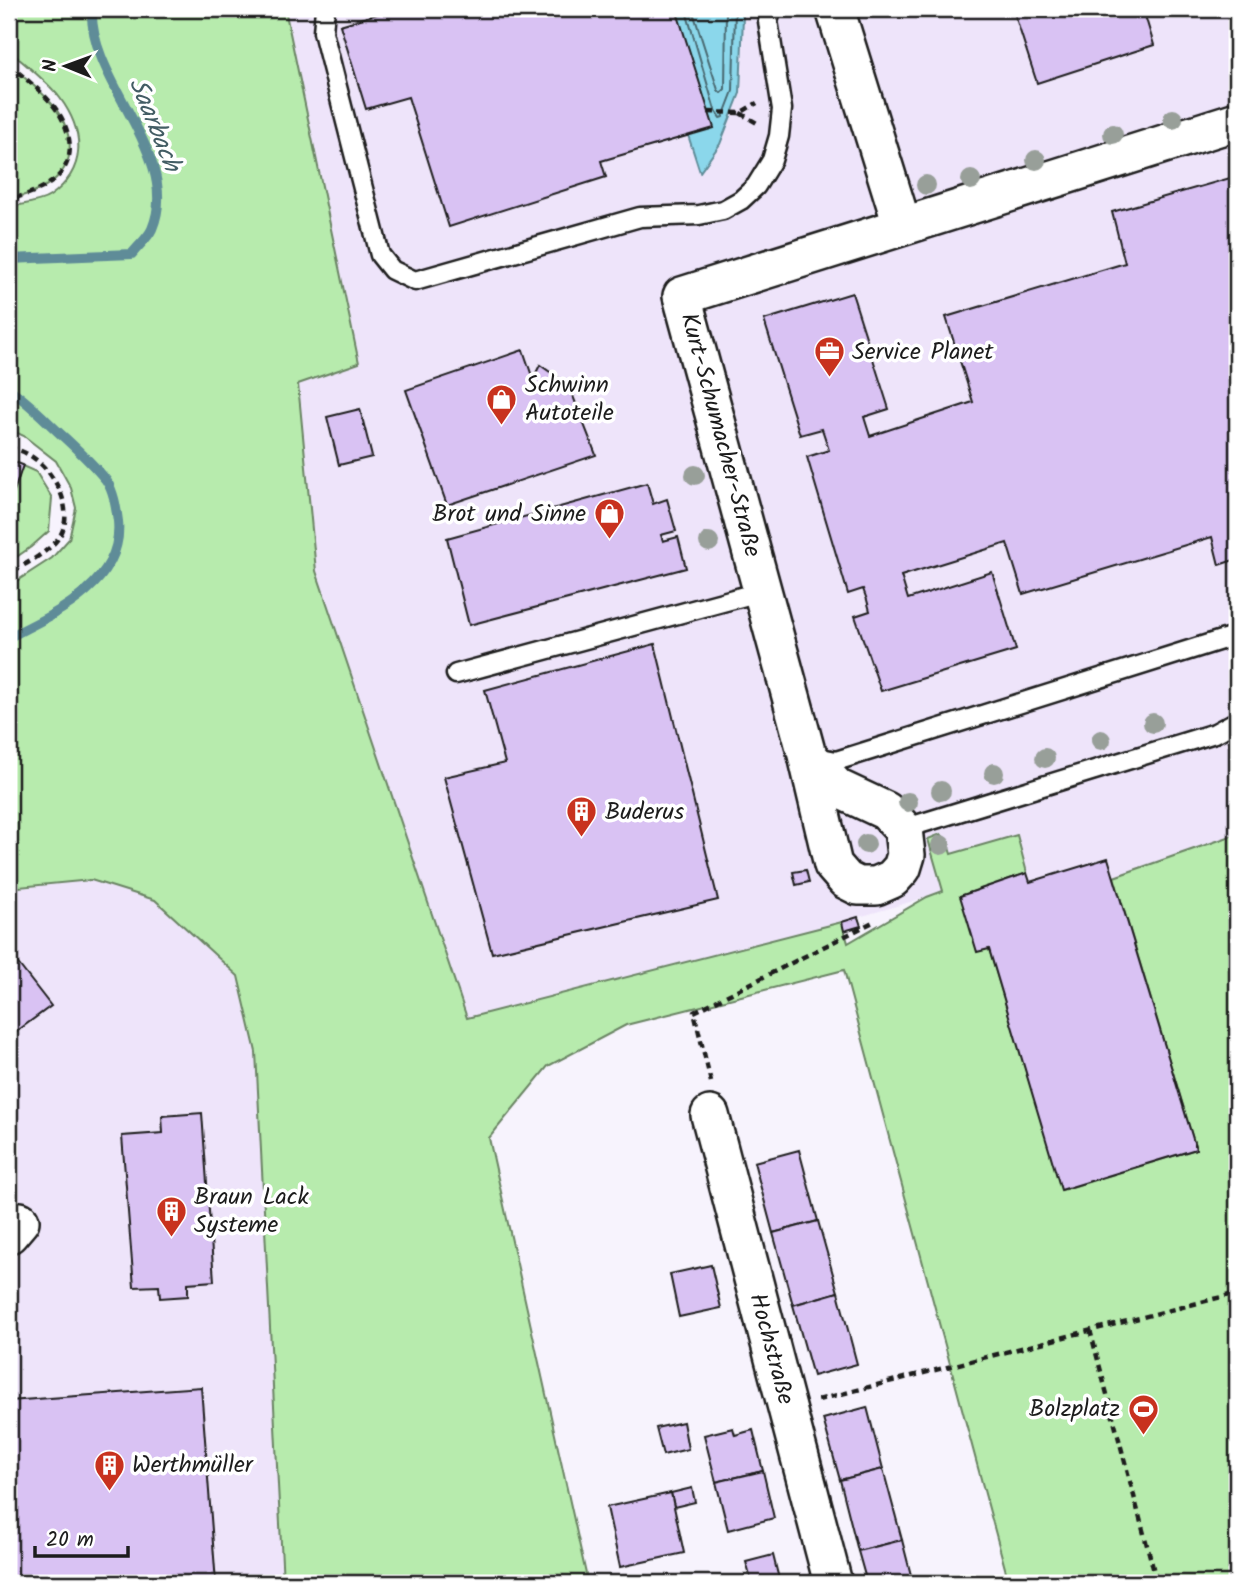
<svg xmlns="http://www.w3.org/2000/svg" width="1246" height="1592" font-family="Kalam,sans-serif">
	<rect width="100%" height="100%" fill="#f7f3fd"/>
	<filter id="ink" filterUnits="userSpaceOnUse"><feTurbulence type="fractalNoise" baseFrequency=".0143" numOctaves="2"/><feDisplacementMap in="SourceGraphic" scale="14" xChannelSelector="R" yChannelSelector="G"/><feConvolveMatrix kernelMatrix="1 2 1 2 8 2 1 2 1" color-interpolation-filters="sRGB"/></filter>
	<g filter="url(#ink)">
		<g fill="#eee4fa">
			<polygon points="285,9 1237,9 1237,1227 1034,1282 927,897 842,922 467,1018 316,571 298,383 359,363"/>
			<polygon points="91,880 155,900 238,976 256,1052 283,1583 9,1583 9,888"/>
		</g>
		<g fill="#b7ebad" stroke="#6a8464" stroke-width="2">
			<path d="M9,9h276l74,354 -61,21 18,187 151,447 375,-96 6,21 79,-46 16,-6 -15,-52 13,-5 6,7 4,13 66,-19 10,38 -67,23 29,53 73,241 134,-41 -82,-272 123,-43v749h-228l-165,-613 -218,55 -78,41 -59,72 99,445h-305l-27,-531 -18,-76 -83,-76 -64,-20 -82,8v-302l43,-28 17,-19 7,-31 -5,-20 -15,-27 -32,-25 -15,-7v-222c12,-3 31,-4 41,-11 37,-26 35,-64 10,-98 -14,-18 -35,-33 -51,-48z"/>
			<path d="M9,64c18,17 45,35 55,59 20,46 -15,68 -55,76z"/>
			<polygon points="9,460 36,472 52,498 49,531 31,547 9,562"/>
		</g>
		<polygon fill="#8bd7eb" stroke="#5f8c98" stroke-width="2" points="687,9 741,9 743,16 740,93 720,144 700,172 688,135 677,12"/>
		<g fill="none" stroke-linecap="round" stroke-linejoin="round">
			<g stroke="#48676f" stroke-width="2">
				<polyline points="694,9 694,15 718,90 721,93 725,89 726,9"/>
				<polyline points="686,11 715,110 720,118 723,117 733,91 735,9"/>
			</g>
			<g stroke="#5f8c98" stroke-width="10">
				<path d="M9,259l123,-5c6,-8 16,-16 20,-25 31,-72 -64,-148 -60,-220"/>
				<path d="M9,389c21,14 37,32 56,49 14,13 29,27 41,42 8,12 10,27 12,41 6,62 -63,93 -109,116"/>
			</g>
		</g>
		<g fill="#d9c2f3" stroke="#1c1c1c" stroke-width="2">
			<polygon points="394,9 687,9 677,12 714,128 601,161 606,177 449,227 408,97 366,109 340,25"/>
			<polygon points="1013,9 1143,9 1154,45 1037,83"/>
			<polygon points="1237,176 1237,559 1219,565 1212,537 1023,594 1007,543 901,576 908,599 992,572 1016,650 881,691 855,616 870,611 867,600 863,589 848,594 807,457 829,450 822,429 800,435 764,320 852,293 889,409 864,417 870,436 973,402 946,317 1125,263 1112,212"/>
			<polygon points="523,350 533,379 540,365 576,390 573,396 596,455 447,505 406,390"/>
			<polygon points="360,409 372,457 339,465 327,417"/>
			<polygon points="9,460 23,465 11,500 9,499"/>
			<polygon points="647,483 653,504 667,499 676,531 661,535 663,541 678,537 686,568 469,625 447,538"/>
			<polygon points="655,644 718,900 492,953 444,777 505,763 485,690"/>
			<polygon points="1108,858 1196,1149 1061,1190 989,949 977,952 960,896 1027,873 1030,882"/>
			<polygon points="806,870 809,882 796,885 793,872"/>
			<polygon points="858,917 861,926 844,931 842,922"/>
			<polygon points="9,952 51,1006 9,1037"/>
			<polygon points="202,1113 214,1281 188,1283 188,1296 160,1298 159,1286 134,1287 122,1136 163,1133 162,1116"/>
			<polygon points="799,1150 818,1221 773,1233 754,1162"/>
			<polygon points="818,1221 838,1292 793,1305 773,1233"/>
			<polygon points="711,1265 721,1308 679,1317 670,1274"/>
			<polygon points="838,1292 857,1364 813,1376 793,1305"/>
			<polygon points="201,1387 216,1583 9,1583 9,1401"/>
			<polygon points="867,1407 883,1469 840,1480 823,1419"/>
			<polygon points="683,1422 688,1449 663,1455 656,1428"/>
			<polygon points="733,1428 735,1435 753,1430 763,1471 716,1482 704,1435"/>
			<polygon points="883,1469 902,1540 858,1551 840,1480"/>
			<polygon points="763,1471 774,1518 728,1530 716,1482"/>
			<polygon points="692,1488 695,1502 674,1507 671,1493"/>
			<polygon points="671,1493 684,1553 620,1567 607,1507"/>
			<polygon points="902,1540 913,1583 867,1583 858,1551"/>
			<polygon points="773,1555 780,1583 752,1583 746,1562"/>
		</g>
		<g fill="none" stroke-linecap="round" stroke-linejoin="round">
			<defs>
				<g id="service">
					<polyline points="325,9 323,32 380,255 392,270 415,281 640,217 699,215 723,210 741,200 756,186 772,160 779,136 782,109 768,21 772,9"/>
					<polyline points="456,674 763,591"/>
					<polyline points="816,757 836,761 1237,635"/>
					<polyline points="903,829 1215,733 1237,721"/>
				</g>
				<g id="minor">
					<polyline points="835,9 902,225"/>
					<polyline points="807,755 837,788 886,811 903,829 906,855 902,868 892,879 876,886 858,886 846,880 833,865 807,755 682,296 1237,121"/>
					<polyline points="710,1115 833,1583"/>
					<polyline points="9,1234 20,1221"/>
				</g>
			</defs>
			<use href="#service" stroke="#1c1c1c" stroke-width="23"/>
			<use href="#minor" stroke="#1c1c1c" stroke-width="42"/>
			<g stroke="#1c1c1c" stroke-width="4.5" stroke-dasharray="7 5" stroke-linecap="butt">
				<path d="M9,64c18,17 45,35 55,59 20,46 -15,68 -55,76"/>
				<polyline points="708,112 740,113 757,103"/>
				<polyline points="740,113 757,123"/>
				<path d="M9,447c6,2 14,4 20,8 24,14 46,52 32,79 -10,18 -35,29 -52,40"/>
				<polyline points="711,1082 694,1012 875,921"/>
				<polyline points="1237,1326 1237,1341"/>
				<polyline points="1090,1330 1157,1583"/>
				<polyline points="818,1400 1237,1293"/>
			</g>
			<use href="#service" stroke="#fff" stroke-width="18"/>
			<use href="#minor" stroke="#fff" stroke-width="37"/>
		</g>
		<g fill="#989f99">
			<circle cx="1173" cy="119" r="10"/>
			<circle cx="1113" cy="134" r="10"/>
			<circle cx="1036" cy="160" r="10"/>
			<circle cx="971" cy="180" r="10"/>
			<circle cx="926" cy="185" r="10"/>
			<circle cx="695" cy="475" r="10"/>
			<circle cx="709" cy="542" r="10"/>
			<circle cx="1153" cy="723" r="10"/>
			<circle cx="1101" cy="740" r="10"/>
			<circle cx="1045" cy="758" r="10"/>
			<circle cx="994" cy="773" r="10"/>
			<circle cx="941" cy="791" r="10"/>
			<circle cx="908" cy="802" r="10"/>
			<circle cx="866" cy="844" r="10"/>
			<circle cx="941" cy="845" r="10"/>
		</g>
	</g>
	<defs>
		<symbol id="office-pin" viewBox="-11 -11 22 30"><path d="M0 17L-7.5 6A9.5 9.5 0 1 1 7.5 6Z" fill="#c8321e" stroke="#fff"/><path d="M-6-3h4V-5.5h4V-3h4V5H-6ZM-1-4.5V-3h2v-1.5ZM-6 0V1H6V0Z" fill="#fff"/></symbol>
		<symbol id="shop-pin" viewBox="-11 -11 22 30"><path d="M0 17L-7.5 6A9.5 9.5 0 1 1 7.5 6Z" fill="#c8321e" stroke="#fff"/><path d="M-5-2.5h2.3a2.7 3.5 0 0 1 5.4 0H5L5.5 6h-11ZM-1.5-2.5h3a1.5 2.3 0 0 0-3 0Z" fill="#fff"/></symbol>
		<symbol id="building-pin" viewBox="-11 -11 22 30"><path d="M0 17L-7.5 6A9.5 9.5 0 1 1 7.5 6Z" fill="#c8321e" stroke="#fff"/><path d="M-4-6H4V6H1V3H-1V6H-4ZM-2.5-4.3h1.7v1.8h-1.7ZM.8-4.3h1.7v1.8H.8ZM-2.5-1h1.7V.8h-1.7ZM.8-1h1.7V.8H.8Z" fill="#fff"/></symbol>
		<symbol id="stadium-pin" viewBox="-11 -11 22 30"><path d="M0 17L-7.5 6A9.5 9.5 0 1 1 7.5 6Z" fill="#c8321e" stroke="#fff"/><path d="M0-5a6.5 5 0 1 0 0 10a6.5 5 0 1 0 0-10ZM-3.5-1.8h7v3.6h-7Z" fill="#fff"/></symbol>
	</defs>
	<g fill-rule="evenodd">
		<use href="#office-pin" x="812" y="334" width="35" height="47"/>
		<use href="#shop-pin" x="484" y="382" width="35" height="47"/>
		<use href="#shop-pin" x="592" y="496" width="35" height="47"/>
		<use href="#building-pin" x="564" y="794" width="35" height="47"/>
		<use href="#building-pin" x="154" y="1194" width="35" height="47"/>
		<use href="#stadium-pin" x="1126" y="1392" width="35" height="47"/>
		<use href="#building-pin" x="92" y="1448" width="35" height="47"/>
	</g>
	<g text-anchor="middle" dominant-baseline="central" stroke-width="7" stroke-linejoin="round" paint-order="stroke">
		<g font-size="24" fill="#1c1c1c" stroke="#fff" text-anchor="start">
			<text x="852" y="352">Service Planet</text>
			<text x="525" y="385">Schwinn<tspan x="525" dy="28">Autoteile</tspan></text>
			<text x="586" y="514" text-anchor="end">Brot und Sinne</text>
			<text x="605" y="812">Buderus</text>
			<text x="194" y="1197">Braun Lack<tspan x="194" dy="28">Systeme</tspan></text>
			<text x="1120" y="1409" text-anchor="end">Bolzplatz</text>
			<text x="132" y="1465">Werthmüller</text>
		</g>
		<g font-size="24" fill="#1c1c1c" stroke="#fff">
			<text transform="translate(720 435) rotate(75)">Kurt-Schumacher-Straße</text>
			<text transform="translate(771 1349) rotate(75)">Hochstraße</text>
		</g>
		<g font-size="26" font-style="italic" fill="#435d64" stroke="#fff">
			<text transform="translate(154 125) rotate(68)">Saarbach</text>
		</g>
	</g>
	<rect width="1246" height="1592" fill="none" stroke="#fff" stroke-width="35"/>
	<rect x="18" y="18" width="1211" height="1557" fill="none" stroke="#1c1c1c" stroke-width="2.5" filter="url(#ink)"/>
	<g transform="translate(66 66) rotate(271)" stroke="#ffffff" stroke-width="5" paint-order="stroke">
	<path d="M0-5L12 26L0 18L-12 26Z" fill="#1c1c1c"/>
	<text y="-10" font-size="19" font-weight="bold" text-anchor="middle" fill="#1c1c1c">N</text>
	</g>
	<path d="M35 1546v10h93v-10" fill="none" stroke="#1c1c1c" stroke-width="3.5"/>
	<text x="46" y="1546" font-size="21" fill="#1c1c1c" stroke="#ffffff" stroke-width="5" paint-order="stroke">20 m</text>
</svg>
